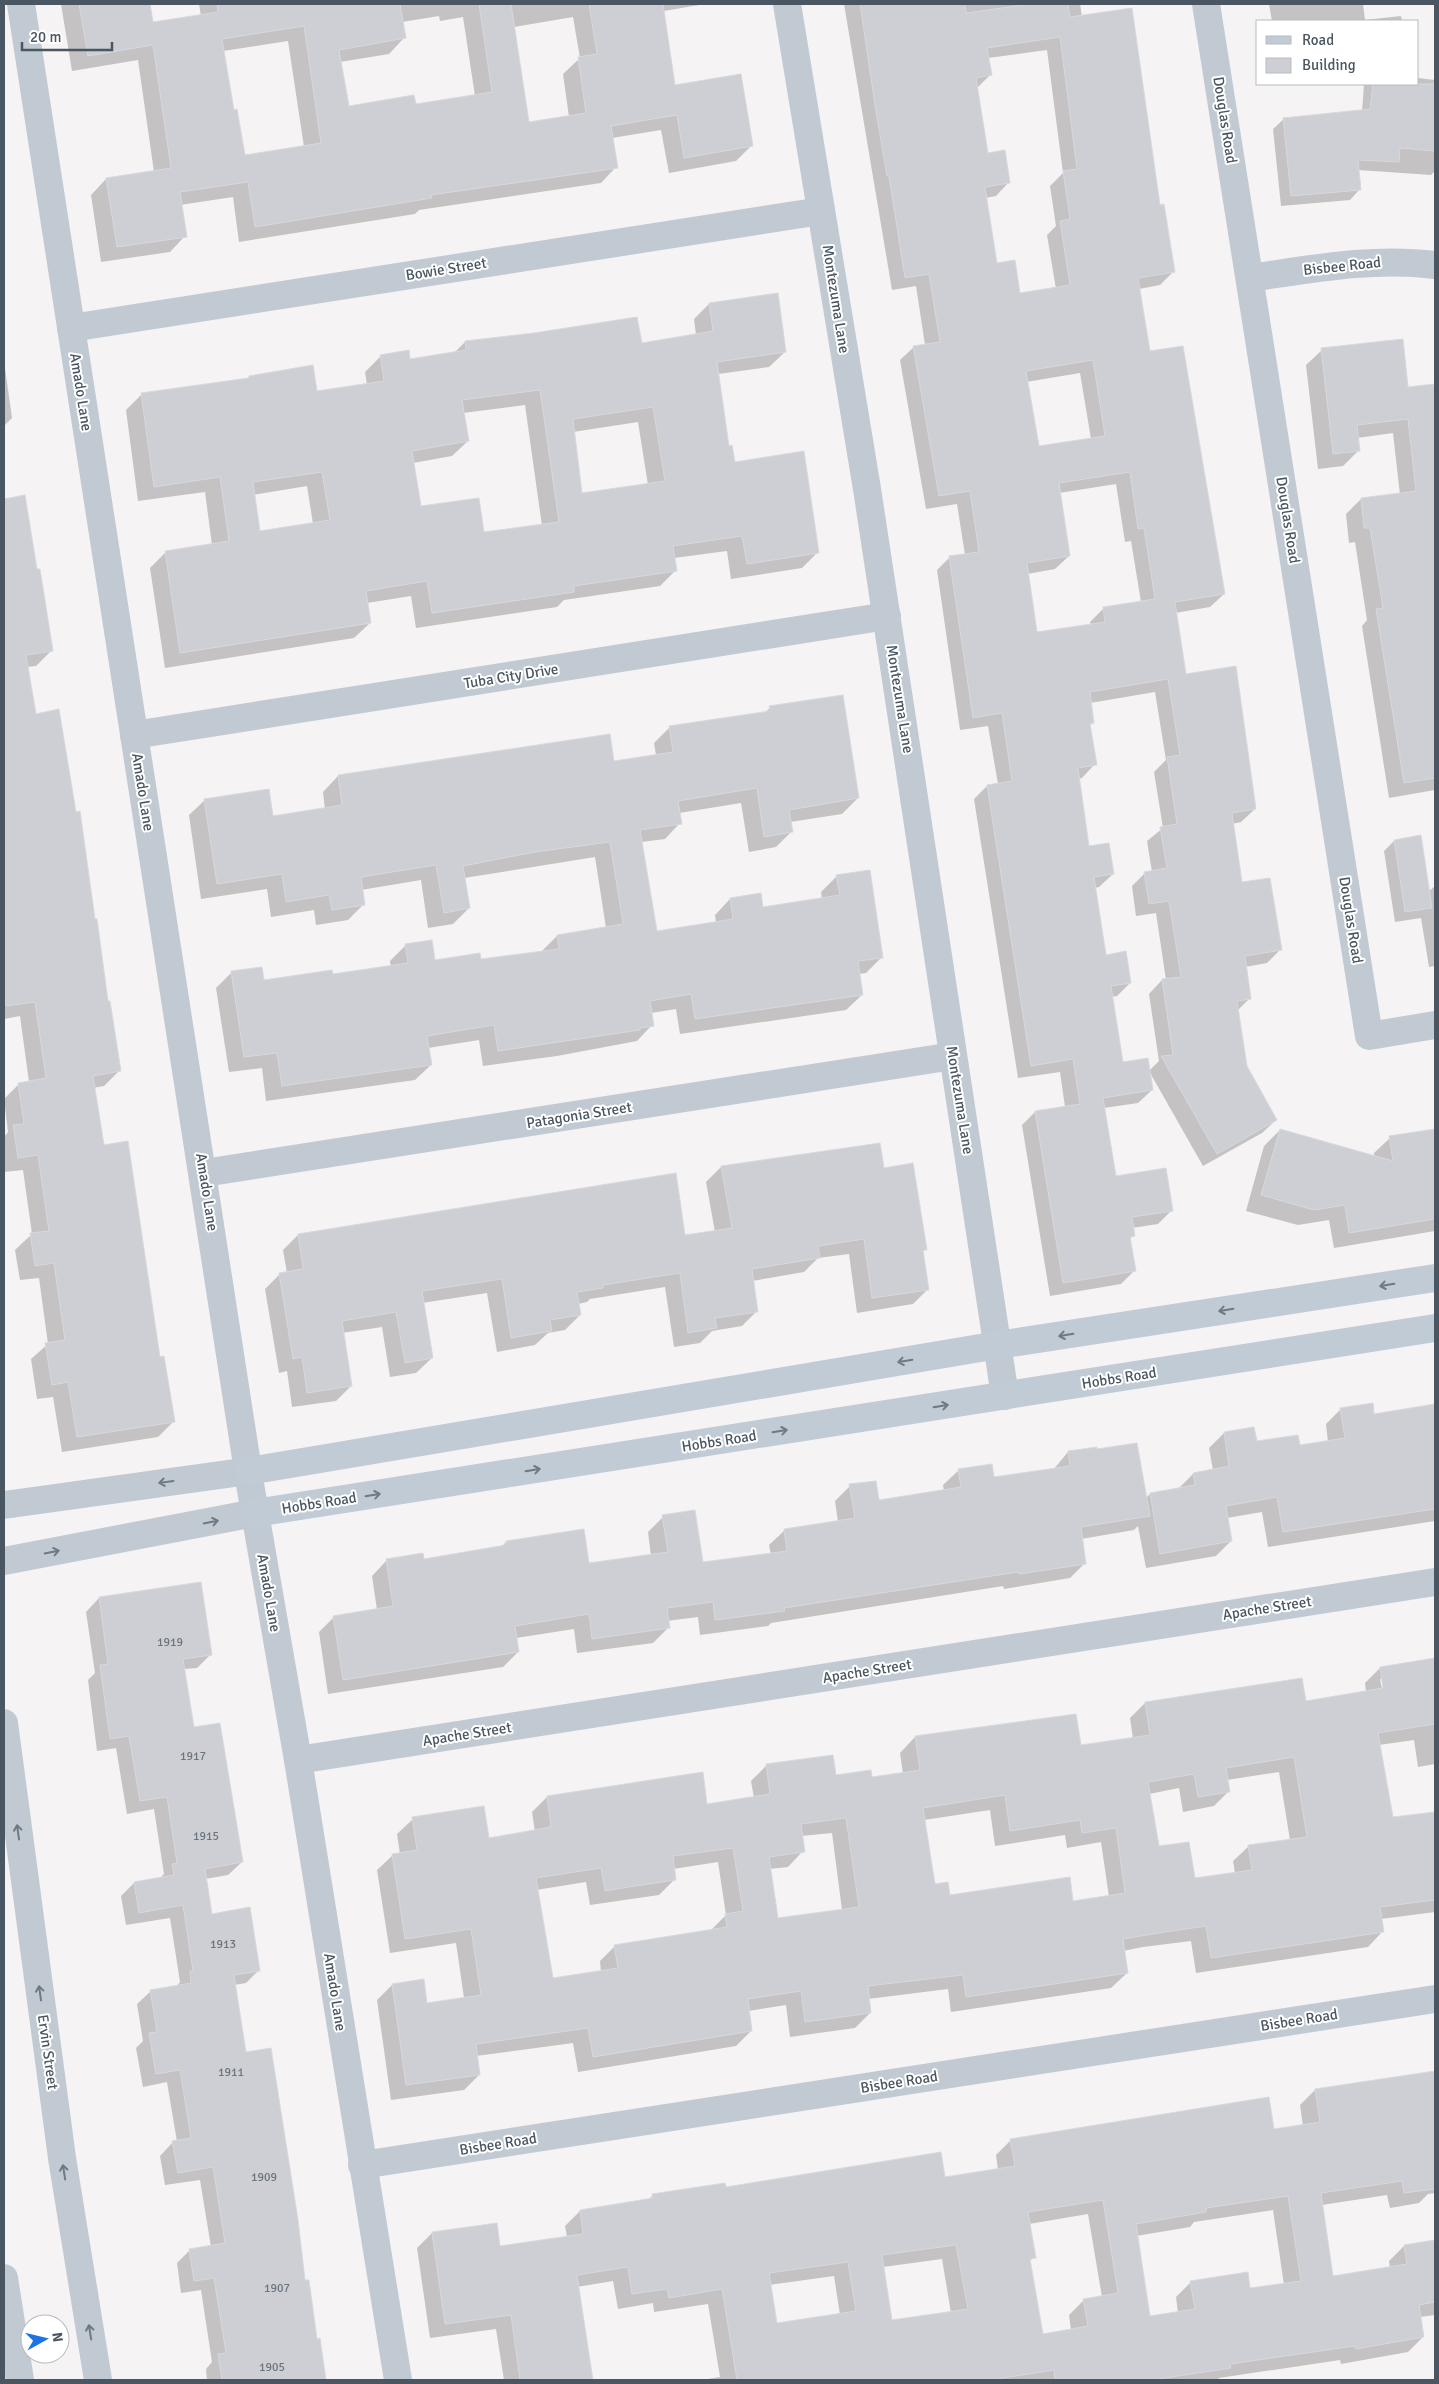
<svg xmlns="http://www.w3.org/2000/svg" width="1439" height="2384" font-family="Signika,sans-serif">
	<rect width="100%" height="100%" fill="#f5f3f3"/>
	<g fill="#0003" fill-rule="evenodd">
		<path d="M61,4h87l4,20 49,-8 -2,-12h506l-41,7 10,75 77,60 -15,15 -67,12 -8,-43 -49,8 4,29 -15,16 -182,27 -4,4 -176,28 -6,-45 -53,8 5,31 -15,16 -69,10 -10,-67 15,-16 48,-7 -16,-112 -66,11zM439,16l1,5 23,-4 12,79 -60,10 -67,1 -8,-45 49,-8 15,-16 -2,-16zM573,17l7,41 -17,16 6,43 -41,6 -14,-96zM288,41l16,106 -60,10 -11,-46 -10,-60z"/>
		<path d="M844,4h236l2,13 76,189 15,66 -13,13 -21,4 10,63 75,242 -14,13 -35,6 10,62 70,134 -14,13 -9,2 9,59 39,67 -13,13 -22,4 4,32 -12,12 9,56 30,53 -14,13 -59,33 -54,-95 3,19 -14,13 -34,5 11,70 57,32 -14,14 -26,4 1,8 -3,3 4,32 -13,13 -71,12 -28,-171 13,-13 30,-5 -5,-35 -42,6 -44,-279 13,-13 11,-2 -10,-58 -28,4 -23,-160 13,-13 15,-2 -8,-51 -31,5 -26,-149 14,-13 11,-2 -9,-59 -24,4zM1047,50l16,123 -13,13 6,40 -9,9 9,54 -37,5 -23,-29 -11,-67 11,-2 13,-14 -22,-27 -10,-67 13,-13 -2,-17zM1080,373l11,66 -53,9 -12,-66zM1116,484l9,58 6,-1 10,61 -37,6 -14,14 1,3 -55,8 -9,-59 28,-5 14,-13 -10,-63zM1155,692l11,68 -12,12 9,56 -16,13 5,31 -7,1 -13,13 4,30 20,-3 10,67h-4l-13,14 10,67 -10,10 -27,-8 -11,-66 6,-1 13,-13 -25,-27 -11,-68 5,-1 14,-13 -25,-26 -10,-69 4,-1 13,-14 -6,-38 4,-3 -3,-20z"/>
		<polygon points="1269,4 1363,4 1365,20 1401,16 1402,21 1272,21"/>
		<polygon points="1418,78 1435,80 1435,171 1431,175 1358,170 1360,189 1350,200 1281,206 1273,129 1284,119 1362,112 1364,84 1418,84"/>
		<path d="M709,304l76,48 -16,15 -51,7 10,73 6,16 84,89 -16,16 -71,11 -4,-28 -53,7 1,13 -15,15 -96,14 -7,7 -141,21 -5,-32 -44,7 3,20 -16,15 -189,30 -15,-100 16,-16 46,-7 -7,-53 -67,9 -12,-91 16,-16 105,-15 2,-2 67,16 51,-8 -2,-13 16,-16 28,4 45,-7 11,-11 176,3 55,-10 -2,-16zM525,405l17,121 -59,8 -63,-26 -7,-45 39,-7 16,-15 -5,-28zM638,422l10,63 -67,10 -8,-63zM307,486l6,38 -54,9 -6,-38z"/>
		<polygon points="1322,350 1407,389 1435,385 1435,790 1389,798 1362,626 1367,620 1355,542 1349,543 1346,514 1361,499 1400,495 1393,433 1357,438 1358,451 1343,466 1318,469 1306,365"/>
		<polygon points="4,361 12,418 4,426"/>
		<polygon points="24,497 51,651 36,666 27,667 35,715 107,1003 119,1071 104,1086 93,1088 103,1147 159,1358 173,1422 158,1437 62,1452 53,1397 37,1399 31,1359 48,1344 39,1278 20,1280 15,1250 32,1234 23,1170 4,1172 4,1137 8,1132 4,1099 19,1084 29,1082 20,1016 4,1019 4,500"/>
		<polygon points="770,708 858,798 842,814 790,822 791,832 776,847 749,852 741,803 679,813 680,823 665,839 641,842 656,933 716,923 715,915 730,899 762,908 822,899 821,892 837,876 882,957 866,973 859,974 862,995 846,1010 680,1034 676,1009 651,1013 652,1025 637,1041 557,1056 483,1066 479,1040 428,1048 431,1065 415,1080 266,1101 262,1068 229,1072 216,988 232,972 263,981 332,976 391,967 390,961 406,945 434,961 480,961 541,952 557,936 606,928 595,857 464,878 469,908 453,924 428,928 421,880 361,890 364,904 348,920 316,925 314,910 271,917 267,889 201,899 189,815 205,800 272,817 325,809 323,792 338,776 613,762 656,755 654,743 670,727 764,713"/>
		<polygon points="1394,841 1428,892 1435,886 1435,966 1429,967 1421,918 1395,922 1384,851"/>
		<polygon points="1280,1130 1374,1157 1374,1153 1390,1138 1435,1130 1435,1231 1334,1248 1329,1220 1298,1225 1246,1211 1264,1146"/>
		<polygon points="721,1167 883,1169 926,1249 922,1252 928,1289 913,1304 857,1313 849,1254 818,1258 804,1272 752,1281 757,1311 742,1326 712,1331 700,1343 674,1347 665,1287 590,1299 587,1302 578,1304 580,1315 565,1330 548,1333 535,1345 497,1352 487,1293 422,1303 432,1358 416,1373 390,1377 382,1327 342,1333 351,1386 336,1401 292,1407 287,1371 279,1373 265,1289 280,1274 287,1273 283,1250 298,1235 684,1237 715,1232 706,1182"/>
		<polygon points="1435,1406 1435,1521 1268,1547 1262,1512 1227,1518 1231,1541 1216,1556 1146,1568 1138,1526 1134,1530 1081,1539 1085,1563 1070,1578 1004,1589 1003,1586 771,1623 768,1626 700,1635 698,1617 667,1621 668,1628 653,1643 577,1653 574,1629 516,1638 518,1652 503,1667 328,1694 319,1632 334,1617 377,1610 372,1576 387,1560 423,1561 500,1548 506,1542 588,1564 651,1556 648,1532 663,1517 702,1564 771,1555 769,1545 785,1530 838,1522 835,1501 850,1486 878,1502 944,1491 943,1485 959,1470 993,1479 1053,1470 1068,1452 1146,1498 1150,1494 1178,1489 1193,1474 1213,1470 1209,1448 1224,1433 1255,1443 1299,1447 1328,1442 1326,1424 1341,1409 1373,1415"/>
		<polygon points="99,1598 211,1654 197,1668 184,1669 193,1728 242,1862 228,1875 205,1879 211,1915 259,1970 246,1983 234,1985 245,2054 304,2282 316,2340 319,2340 324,2380 207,2380 206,2369 212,2362 201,2290 181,2293 177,2263 190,2250 211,2247 200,2180 165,2185 160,2156 173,2142 177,2142 167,2082 143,2087 136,2048 143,2041 137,2004 151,1991 177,1986 180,1982 170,1918 126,1925 121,1896 134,1883 159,1879 164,1874 154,1809 127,1814 116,1748 97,1751 88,1680 95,1673 86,1612"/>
		<path d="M1435,1660v104l-17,3 -4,-27 -35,5 13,74 43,-6v99l-54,7 2,12 -15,16 -172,26 -5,-32 -48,6 -20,4 4,22 -16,15 -160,24 -3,-23 -80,10 2,14 -15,15 -65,9 -4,-32 -38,6 3,20 -15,15 -158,26 -5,-29 -97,13 3,19 -15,15 -73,10 -14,-100 15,-15 34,19 38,-6 -8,-55 -66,10 -13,-83 16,-15 7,-1 -3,-20 16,-15 75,21 47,-8 -3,-20 15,-15 159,8 48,-7 -3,-17 16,-16 68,11 36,2 32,-4 -3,-21 15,-16 165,9 53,-7 -3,-21 15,-15 160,-1 61,-10 -1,-9 15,-15zM1380,1679h3l2,15h-2zM1279,1772l11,68 -41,6 -16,15 2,12 -41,6 -36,-32 -9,-53 30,-6 4,24 31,-6 15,-15 -2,-11zM990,1810l5,36 70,-11 2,13 34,-6 8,55 -37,5 -123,-5 -15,-11 -10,-66zM832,1833l10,77 -65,9 -8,-50 19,-2 15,-16 -2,-15zM718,1862l8,53 -15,15 -96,16 -15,15 1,11 -49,8 -16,-90 50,-8 4,23 69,-10 16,-16 -2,-10z"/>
		<path d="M1435,2072v121l-7,1 -9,9 -29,5 -3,-13 -65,10 10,73 58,-10 -1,-7 15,-15 31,-5v74l-15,2 3,20 -15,15 -67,12 -1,-4 -121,18 -2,2h-516l19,-3 -12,-73 -54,8 -1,-9 -35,6 -5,-28 -36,6 15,93h-88l-8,-51 -66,9 -13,-90 15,-15 67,15 68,-11 -2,-11 15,-15 68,-11 5,-5 72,-7 219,-9 54,-9 -2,-15 15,-15 262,-9 30,-5 -3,-21 15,-15zM1273,2210l11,75 -35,5 -58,-8 -15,15 2,16 -29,4 -13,-81 54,-9 4,-5zM1088,2214l14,83 -18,3 -15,15 2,15 -29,5 -13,-73 5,-5 -5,-33zM942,2259l9,54 -60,8 -8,-54zM834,2276l6,39 -64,10 -7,-40z"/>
	</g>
	<g fill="#cdcfd5" stroke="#d7d9de" fill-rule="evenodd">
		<path d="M79,4h71l3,18 65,-10 -1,-8h183l6,34 -67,12 10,56 65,-11 2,9 76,-12 -13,-88h32l18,118 57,-9 -8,-56 19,-3 -8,-50h74l12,81 66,-11 12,72 -69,12 -7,-43 -66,11 7,42 -187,27 1,3 -177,29 -7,-45 -68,10 7,45 -70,10 -11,-69 65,-10 -18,-123 -65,11zM304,26l17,117 -76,12 -8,-46 -3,1 -12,-71z"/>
		<path d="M860,4h105l1,9 65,-9h37l2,13 62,-9 28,197 4,-1 11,68 -37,6 12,73 33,-5 42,248 -50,8 11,72 50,-8 20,143 -24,4 10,69 28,-4 12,72 -37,6 6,43 -14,2 10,65 30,54 -60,34 -56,-98 12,-1 -11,-76 19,-2 -12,-76 -20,3 -5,-32 23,-4 -7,-41 17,-3 -10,-67 13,-2 -12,-76 -78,13 4,31 -4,1 7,41 -19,3 11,78 20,-3 5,31 -20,3 12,78 20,-4 5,32 -20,3 12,76 25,-4 5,32 -50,8 13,78 50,-8 7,43 -41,6 3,19 -5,1 6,34 -73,12 -28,-172 45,-7 -7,-45 -42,7 -44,-281 25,-4 -10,-68 -29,5 -24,-162 30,-4 -9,-61 -31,5 -26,-150 27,-4 -11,-68 -24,4 -16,-102h-2l-12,-71zM1060,37l17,132 -14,2 7,48 -10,2 10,64 -50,8 -5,-33 -18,3 -12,-76 25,-4 -5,-33 -17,3 -12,-75 16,-3 -5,-27zM1093,360l12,76 -66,10 -13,-75zM1130,472l8,57 6,-1 11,71 -52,8 2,15 -68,10 -10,-69 43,-7 -11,-73z"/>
		<polygon points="1373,84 1435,84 1435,151 1400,148 1399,162 1358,160 1361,190 1291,196 1283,118 1370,109"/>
		<path d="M778,293l8,59 -69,10 12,84 3,-1 3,17 69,-11 15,102 -72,11 -5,-28 -69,10 4,25 -103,15v6l-142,21 -5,-32 -61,10 5,32 -191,30 -15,-102 64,-10 -9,-64 -66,10 -13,-94 108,-15v-2l64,-11 4,26 67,-10 -4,-26 29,-5 1,9 56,-9 -1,-9 69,-8 103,-16 5,26 71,-12 -4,-28zM540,390l19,132 -75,10 -5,-34 -58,8 -9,-55 57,-10 -7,-41zM653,407l12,74 -83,12 -9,-74zM322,472l8,48 -70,11 -7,-49z"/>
		<polygon points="1403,339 1408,387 1435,384 1435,778 1404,783 1376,609 1383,608 1370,528 1364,528 1361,498 1416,491 1408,419 1357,425 1360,451 1333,454 1321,348"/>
		<polygon points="25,495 37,569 40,569 53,651 26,655 36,714 59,709 76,812 80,811 95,919 97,919 108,1001 110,1001 121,1071 93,1076 104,1145 128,1141 160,1357 164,1356 175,1422 77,1437 68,1382 52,1385 45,1343 65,1340 54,1263 35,1266 30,1233 49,1231 38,1155 18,1158 13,1125 24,1124 18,1083 46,1078 35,1002 6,1006 4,992 4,499"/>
		<polygon points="843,695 859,798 789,810 793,832 764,837 757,788 678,801 682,824 640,830 657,931 733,919 730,898 761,893 763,907 840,895 836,875 870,870 883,958 858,961 863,995 695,1019 691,994 650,1001 654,1026 640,1028 640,1030 498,1051 494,1025 427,1036 432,1065 282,1086 277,1053 244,1057 231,971 262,967 264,980 332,970 333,974 408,963 405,944 432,940 435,960 480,953 481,959 559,949 557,935 623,924 610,842 535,852 463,866 470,908 444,913 436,865 361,877 365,905 332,910 329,895 286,902 282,874 217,884 204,799 269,789 273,816 342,805 338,775 610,734 614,761 673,752 669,726 770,711 769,706"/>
		<polygon points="1421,835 1432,908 1405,912 1394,840"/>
		<polygon points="1280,1129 1393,1161 1389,1136 1435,1129 1435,1219 1349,1233 1345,1205 1314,1210 1261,1195"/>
		<polygon points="880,1143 884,1168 913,1163 927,1250 923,1250 929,1290 872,1298 864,1239 818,1246 820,1258 752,1269 758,1312 715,1318 717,1328 688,1333 680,1273 603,1285 603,1288 577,1292 581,1315 550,1320 552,1331 511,1338 502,1279 422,1291 433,1358 405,1363 396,1312 342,1321 352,1386 307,1393 302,1357 293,1359 279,1273 303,1269 298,1234 676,1173 685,1235 732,1228 721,1166"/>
		<polygon points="1373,1403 1374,1414 1435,1404 1435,1509 1283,1532 1277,1497 1226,1506 1232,1541 1160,1554 1150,1493 1195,1485 1193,1473 1229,1466 1224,1432 1254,1427 1257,1441 1298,1435 1300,1445 1345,1438 1340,1408"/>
		<polygon points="1137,1443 1150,1516 1081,1527 1086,1564 1019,1574 1018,1572 784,1608 785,1611 715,1620 713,1602 667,1608 670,1628 592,1639 589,1614 515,1626 519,1652 343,1680 333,1616 393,1606 386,1559 423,1553 424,1559 506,1545 506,1541 584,1529 589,1563 668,1552 662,1515 695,1510 703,1562 787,1551 784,1529 855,1518 849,1484 876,1481 879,1500 961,1487 958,1469 992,1464 994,1477 1070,1466 1068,1451 1097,1447 1097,1449"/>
		<polygon points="201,1582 212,1655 183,1659 194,1727 220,1723 243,1862 205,1869 212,1914 250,1907 260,1971 234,1975 246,2052 271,2048 298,2220 305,2280 309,2280 317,2339 320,2338 326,2380 222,2380 218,2354 226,2353 214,2278 194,2281 189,2249 225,2243 213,2167 178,2173 172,2141 191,2138 180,2070 156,2074 149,2033 157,2032 150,1990 191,1983 190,1971 193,1971 183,1905 139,1913 134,1882 174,1875 172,1864 177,1863 167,1797 140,1801 129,1736 110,1739 100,1665 108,1664 99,1597"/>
		<path d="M1435,1658v66l-57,9 15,84 42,-5v88l-55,7 4,25 -173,26 -5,-32 -47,7 -36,6 5,34 -162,24 -3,-22 -95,11 3,27 -66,9 -4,-31 -53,8 4,32 -159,26 -5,-29 -112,16 4,31 -74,10 -14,-101 32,-5 3,24 54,-8 -10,-66 -66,10 -13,-85 25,-4 -5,-33 72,-11 5,32 62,-11 -4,-31 156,-24 4,32 63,-10 -4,-30 67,-9 3,20 35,-5 1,7 48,-7 -5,-34 161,-22 5,31 69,-10 -5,-33 157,-24 4,23 77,-13 -3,-21zM1294,1757l13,80 -59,8 4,25 -57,8 -6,-36 -30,4 -11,-64 46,-8 4,23 32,-5 -4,-24zM1005,1795l5,36 70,-11 2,13 34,-5 9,65 -52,8 -3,-24 -120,18 -2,-13 -13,2 -12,-76zM846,1818l13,89 -81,11 -9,-61 36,-5 -4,-28zM733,1848l10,63 -18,3 2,13 -113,18 4,23 -65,10 -17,-100 65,-10 4,23 30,-5 41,-6 -3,-24z"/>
		<path d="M1435,2071v118l-31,4 -2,-12 -81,12 12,83 74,-12 -3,-19 31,-5v62l-16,3 5,32 -68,12 -1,-3 -125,18 1,4 -79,12h-97l-1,-10 -63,10h-254l-15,-91 -53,9 -2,-9 -35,5 -4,-27 -51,8 16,105h-73l-9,-65 -66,9 -13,-92 65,-9 3,23 83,-12 -3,-24 73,-12 -1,-4 73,-11 1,4 215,-35 4,25 70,-11 -5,-27 259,-42 5,32 46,-7 -5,-33zM1288,2196l13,85 -51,7 -2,-16 -58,9 5,28 -45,7 -14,-92 70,-12v-4zM1103,2200l15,93 -35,6 5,27 -45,8 -13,-75 6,-1 -8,-46zM956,2245l12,64 -76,11 -10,-65zM848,2262l8,49 -79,12 -8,-50z"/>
	</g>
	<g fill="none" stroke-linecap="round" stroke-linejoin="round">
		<g stroke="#c1cad2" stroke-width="28">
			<polyline points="21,4 251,1490 298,1760 398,2380"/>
			<polyline points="787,4 867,489 1005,1396"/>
			<polyline points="1206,4 1369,1036 1435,1025"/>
			<path d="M1250,278c62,-9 123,-21 185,-13"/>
			<polyline points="71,328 821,211"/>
			<polyline points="134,735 887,616"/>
			<polyline points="204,1173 953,1056"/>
			<polyline points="4,1505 249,1471"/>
			<polyline points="4,1561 255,1513"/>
			<polyline points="4,1723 62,2158 98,2380"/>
			<polyline points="298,1760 1435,1582"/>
			<polyline points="362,2165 1435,1999"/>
			<polyline points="4,2278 20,2380"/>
		</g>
		<g stroke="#c1cbd6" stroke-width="28">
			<polyline points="249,1471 998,1345 1435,1278"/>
			<polyline points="255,1513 1435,1328"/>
		</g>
	</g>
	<defs><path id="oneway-shaft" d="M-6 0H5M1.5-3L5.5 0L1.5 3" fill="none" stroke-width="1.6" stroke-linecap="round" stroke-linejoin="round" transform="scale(1.25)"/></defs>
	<g stroke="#6e7984">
		<use href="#oneway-shaft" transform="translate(1387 1285) rotate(171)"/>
		<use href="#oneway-shaft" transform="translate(1226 1310) rotate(171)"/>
		<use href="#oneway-shaft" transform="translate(1066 1335) rotate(171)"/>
		<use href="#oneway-shaft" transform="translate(905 1361) rotate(170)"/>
		<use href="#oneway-shaft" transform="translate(941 1406) rotate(-9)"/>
		<use href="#oneway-shaft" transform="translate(780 1431) rotate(-9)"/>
		<use href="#oneway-shaft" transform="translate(533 1470) rotate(-9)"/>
		<use href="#oneway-shaft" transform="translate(373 1495) rotate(-9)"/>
	</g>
	<g stroke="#6e7983">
		<use href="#oneway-shaft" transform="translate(166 1482) rotate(172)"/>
		<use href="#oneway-shaft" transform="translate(211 1522) rotate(-11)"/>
		<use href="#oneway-shaft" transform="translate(52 1552) rotate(-11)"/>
		<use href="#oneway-shaft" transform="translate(18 1832) rotate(-98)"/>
		<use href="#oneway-shaft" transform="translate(40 1993) rotate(-98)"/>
		<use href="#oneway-shaft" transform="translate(64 2172) rotate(-99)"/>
		<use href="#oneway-shaft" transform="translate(90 2332) rotate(-99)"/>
	</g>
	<g text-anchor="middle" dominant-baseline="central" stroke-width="4" stroke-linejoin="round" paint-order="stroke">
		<g font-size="12" fill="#6b747e">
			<text x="170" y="1642">1919</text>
			<text x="193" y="1756">1917</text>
			<text x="206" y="1836">1915</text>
			<text x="223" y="1944">1913</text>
			<text x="231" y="2072">1911</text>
			<text x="264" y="2177">1909</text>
			<text x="277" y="2288">1907</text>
			<text x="272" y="2367">1905</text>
		</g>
		<g font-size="15" fill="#4a5661" stroke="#fff">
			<text transform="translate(1225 120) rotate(81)">Douglas Road</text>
			<text transform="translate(1342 266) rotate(-6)">Bisbee Road</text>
			<text transform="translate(446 269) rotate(-9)">Bowie Street</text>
			<text transform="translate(836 299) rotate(81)">Montezuma Lane</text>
			<text transform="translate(81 392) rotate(81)">Amado Lane</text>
			<text transform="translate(1288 520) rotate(81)">Douglas Road</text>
			<text transform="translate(511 676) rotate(-9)">Tuba City Drive</text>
			<text transform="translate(900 699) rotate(81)">Montezuma Lane</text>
			<text transform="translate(143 792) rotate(81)">Amado Lane</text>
			<text transform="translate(1351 920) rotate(81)">Douglas Road</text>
			<text transform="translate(960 1100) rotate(81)">Montezuma Lane</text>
			<text transform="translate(579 1115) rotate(-9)">Patagonia Street</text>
			<text transform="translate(207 1192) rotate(81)">Amado Lane</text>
			<text transform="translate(1119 1378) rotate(-9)">Hobbs Road</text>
			<text transform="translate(719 1441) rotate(-9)">Hobbs Road</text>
			<text transform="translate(319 1503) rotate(-9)">Hobbs Road</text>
			<text transform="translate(269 1593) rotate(80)">Amado Lane</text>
			<text transform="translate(1267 1608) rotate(-9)">Apache Street</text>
			<text transform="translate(867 1671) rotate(-9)">Apache Street</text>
			<text transform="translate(467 1734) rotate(-9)">Apache Street</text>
			<text transform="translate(335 1992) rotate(81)">Amado Lane</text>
			<text transform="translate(1299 2020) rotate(-9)">Bisbee Road</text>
			<text transform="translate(48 2052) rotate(82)">Ervin Street</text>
			<text transform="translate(899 2082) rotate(-9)">Bisbee Road</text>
			<text transform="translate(498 2144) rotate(-9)">Bisbee Road</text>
		</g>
	</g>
	<rect width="1439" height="2384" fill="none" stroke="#4a5661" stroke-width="10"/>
	<rect x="1256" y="20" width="162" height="65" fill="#ffffff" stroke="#b7bbc0"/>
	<rect x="1266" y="36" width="25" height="8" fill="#c1cbd6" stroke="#b7bbc0"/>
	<text x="1302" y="45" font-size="15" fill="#4a5661">Road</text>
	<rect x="1266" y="58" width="25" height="15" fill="#cdcfd5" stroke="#b7bbc0"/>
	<text x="1302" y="70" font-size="15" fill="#4a5661">Building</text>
	<g transform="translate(45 2339) rotate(82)"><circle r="24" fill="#ffffff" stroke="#b7bbc0"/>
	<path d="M0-4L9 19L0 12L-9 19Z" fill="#1a73e8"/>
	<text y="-8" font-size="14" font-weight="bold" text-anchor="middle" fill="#4a5661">N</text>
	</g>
	<path d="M22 42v8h90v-8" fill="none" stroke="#4a5661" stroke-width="2.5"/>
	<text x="30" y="42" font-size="15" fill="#4a5661" stroke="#ffffff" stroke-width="4" paint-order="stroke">20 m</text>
</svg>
